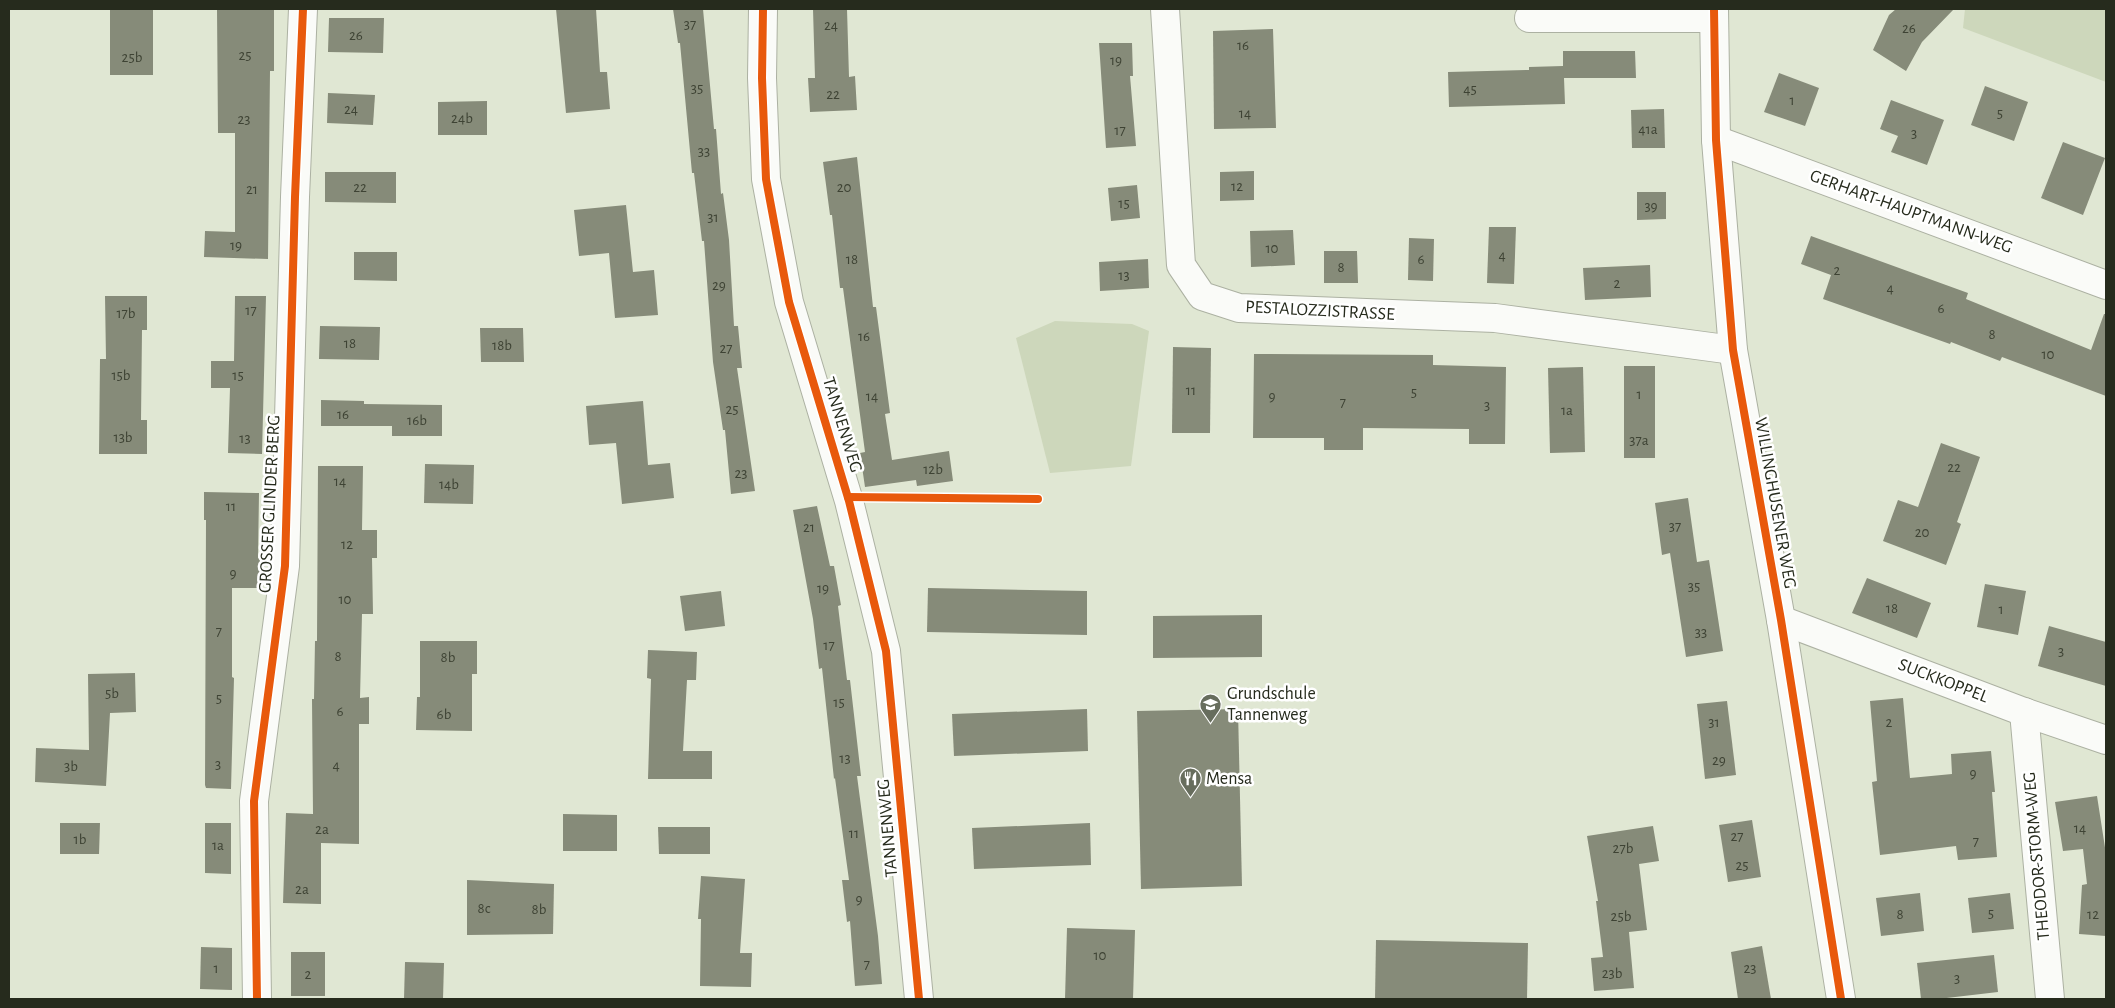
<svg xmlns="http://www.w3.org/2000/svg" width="2115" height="1008" font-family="'Alegreya Sans',sans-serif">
	<rect width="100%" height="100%" fill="#e0e7d3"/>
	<g fill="#cdd7bb">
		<polygon points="1965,9 2106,9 2106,82 1963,28"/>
		<polygon points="1055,321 1132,324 1149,331 1131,466 1050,473 1016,338"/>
	</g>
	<g fill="#868b79">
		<rect x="110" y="9" width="43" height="66"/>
		<polygon points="217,9 274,9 274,71 270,71 268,259 204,257 205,231 235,232 235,133 218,133"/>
		<polygon points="556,9 596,9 600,72 607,72 610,109 566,113"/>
		<polygon points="673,9 703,9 714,129 716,129 721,194 723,193 729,240 734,326 738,326 742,368 737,368 755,491 731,494 725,430 723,430 713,362 704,241 702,241 694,173 692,173 680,43 678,43"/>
		<polygon points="813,9 847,9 849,77 855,76 857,110 810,112 808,78 815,78"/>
		<polygon points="1896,9 1954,9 1922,42 1906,71 1873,50 1889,15"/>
		<polygon points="329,18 384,18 383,53 328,52"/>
		<polygon points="1273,29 1276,128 1214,129 1213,31"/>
		<polygon points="1099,43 1132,43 1133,76 1130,76 1136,146 1106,148"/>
		<polygon points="1563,51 1635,51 1636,78 1564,78 1565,104 1449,107 1448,72 1529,70 1529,67 1563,66"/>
		<polygon points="1779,73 1819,88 1805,126 1764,112"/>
		<polygon points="1985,86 2028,102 2014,141 1971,125"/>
		<polygon points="328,93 375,95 373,125 327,123"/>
		<polygon points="1891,100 1944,120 1927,165 1891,152 1898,136 1880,129"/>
		<polygon points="487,101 487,135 438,135 438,102"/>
		<polygon points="1664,109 1665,148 1632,148 1631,110"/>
		<polygon points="2063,142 2105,158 2083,215 2041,198"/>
		<polygon points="857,157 873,307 876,307 890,413 885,414 892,460 949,451 953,481 917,486 916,480 865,487 860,453 865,452 843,288 840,288 832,215 830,215 823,162"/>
		<polygon points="1254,171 1254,200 1220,201 1220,172"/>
		<polygon points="325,172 396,172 396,203 325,202"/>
		<polygon points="1137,185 1140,218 1111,221 1108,188"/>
		<polygon points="1637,192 1666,192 1666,219 1637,220"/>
		<polygon points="626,205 633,272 654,270 658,315 615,318 609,253 579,256 574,210"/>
		<polygon points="1489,227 1516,227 1514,284 1487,283"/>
		<polygon points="1293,230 1295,265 1251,267 1250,231"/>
		<polygon points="1811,236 1968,293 1966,299 2091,350 2104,314 2106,314 2106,396 2002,357 2000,361 1951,342 1950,344 1823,299 1831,275 1801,264"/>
		<polygon points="1409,238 1434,239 1433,281 1408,280"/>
		<polygon points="1324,251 1357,251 1358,283 1324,283"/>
		<polygon points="354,252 397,252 397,281 354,280"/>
		<polygon points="1148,259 1149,288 1100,291 1099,262"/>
		<polygon points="1650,265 1651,297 1585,300 1583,268"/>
		<polygon points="105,296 147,296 147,330 142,330 141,420 147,420 147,454 99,454 100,359 106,359"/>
		<polygon points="235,296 266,296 262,454 228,453 230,388 211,388 211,361 234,361"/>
		<polygon points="320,326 380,327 379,360 319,359"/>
		<polygon points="480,328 523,328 524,362 481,362"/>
		<polygon points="1173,347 1211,348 1210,433 1172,433"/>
		<polygon points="1254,354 1433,355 1433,365 1506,367 1505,444 1469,444 1469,429 1363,428 1363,450 1324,450 1324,438 1253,438"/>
		<rect x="1624" y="366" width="31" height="92"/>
		<polygon points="1583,367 1585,452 1550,453 1548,368"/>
		<polygon points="321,400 364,401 364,404 442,405 442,436 392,436 392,426 321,426"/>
		<polygon points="643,401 648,465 670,463 674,498 622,504 616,443 589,445 586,406"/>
		<polygon points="1941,443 1980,457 1957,522 1961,524 1946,565 1883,541 1898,500 1918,507"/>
		<polygon points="425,464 474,465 473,504 424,503"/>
		<polygon points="318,466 363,466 362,530 377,530 377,558 372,558 373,614 362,614 360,698 369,697 369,724 359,724 359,844 321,843 321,904 283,903 286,813 313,814 312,699 314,699 315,641 317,641"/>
		<polygon points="204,492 259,493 258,558 260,558 260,588 232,588 232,677 234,678 231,789 206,788 205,785 206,520 204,520"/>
		<polygon points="1688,498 1697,562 1709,560 1723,651 1686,657 1670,553 1662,555 1655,503"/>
		<polygon points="817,506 830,566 834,566 841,605 838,606 847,680 850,680 861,776 857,776 878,936 882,984 855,986 850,921 847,922 842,880 849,880 835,778 834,779 822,668 819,669 813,619 793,510"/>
		<polygon points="1867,578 1931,603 1917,638 1852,613"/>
		<polygon points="1985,584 2026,591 2018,635 1977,627"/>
		<polygon points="928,588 1087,591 1087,635 927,632"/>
		<polygon points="721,591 725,626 685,631 680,596"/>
		<polygon points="1262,615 1262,657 1153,658 1153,616"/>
		<polygon points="2049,626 2106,642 2106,686 2038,666"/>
		<polygon points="420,641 477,641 477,674 472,674 472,731 416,730 417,697 420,697"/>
		<polygon points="648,650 697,652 696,680 687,680 683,751 712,751 712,779 648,779 651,679 647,678"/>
		<polygon points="135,673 136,712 110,713 106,786 35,782 36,748 89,750 88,674"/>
		<polygon points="1903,698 1910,778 1952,774 1951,754 1991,751 1995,792 1992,792 1997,857 1958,860 1956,846 1880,855 1872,782 1877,781 1870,701"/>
		<polygon points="1727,701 1736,775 1705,779 1697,704"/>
		<polygon points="1087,709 1088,751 954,756 952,714"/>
		<polygon points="1238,709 1242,886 1141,889 1137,711"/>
		<polygon points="2097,796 2106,854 2106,936 2079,934 2082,885 2087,884 2083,849 2063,851 2055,802"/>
		<polygon points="563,814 617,815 617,851 563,851"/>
		<polygon points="1752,820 1761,877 1728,882 1719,825"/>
		<polygon points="60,823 100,823 99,854 60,854"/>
		<polygon points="205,823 231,823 231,874 205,873"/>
		<polygon points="1090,823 1091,865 974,869 972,828"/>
		<polygon points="1653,826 1659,861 1639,864 1647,930 1629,932 1634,988 1594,991 1591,958 1603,957 1596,901 1598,901 1587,836"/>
		<polygon points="658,827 710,827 710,854 659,854"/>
		<polygon points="701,876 745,879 740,953 752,953 751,987 700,986 701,919 698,919"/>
		<polygon points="467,880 554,884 553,934 467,935"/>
		<polygon points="1920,893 1924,931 1881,936 1876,898"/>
		<polygon points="2010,893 2014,929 1972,933 1968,898"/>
		<polygon points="1067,928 1135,930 1133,999 1065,999"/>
		<polygon points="1376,940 1528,943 1527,999 1375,999"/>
		<polygon points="1762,946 1771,999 1738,999 1731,952"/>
		<polygon points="201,947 232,948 232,990 200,989"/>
		<rect x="291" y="952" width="34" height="44"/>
		<polygon points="1994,955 1998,992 1938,999 1921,999 1917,963"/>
		<polygon points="405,962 444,963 443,999 404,999"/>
	</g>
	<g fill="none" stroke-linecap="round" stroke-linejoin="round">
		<defs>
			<g id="minor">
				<polyline points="763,9 762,78 766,179 789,302 849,501 886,651 919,999"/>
				<polyline points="1165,9 1181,265 1202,296 1239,308 1495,318 1733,350"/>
				<polyline points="1714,9 1716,140 1733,350 1781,620 1841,999"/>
				<polyline points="1529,18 1714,18"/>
				<polyline points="1716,140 2106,285"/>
				<polyline points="1781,620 2024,712 2106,740"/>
				<polyline points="2024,712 2050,999"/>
				<polyline points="257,999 254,801 285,566 295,197 303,9"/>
			</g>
		</defs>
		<use href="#minor" stroke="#acb1a2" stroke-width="30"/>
		<use href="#minor" stroke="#fafbf8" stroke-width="28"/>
		<defs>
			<g id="cycleway">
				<polyline points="763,9 762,78 766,179 789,302 849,501 886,651 919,999"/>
				<polyline points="1714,9 1716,140 1733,350 1781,620 1841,999"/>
				<polyline points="848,497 1038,499"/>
				<polyline points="257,999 254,801 285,566 295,197 303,9"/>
			</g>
		</defs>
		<use href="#cycleway" stroke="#fff" stroke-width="11"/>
		<use href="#cycleway" stroke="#e8590c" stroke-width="8"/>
	</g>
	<defs>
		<symbol id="school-pin" viewBox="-11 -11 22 30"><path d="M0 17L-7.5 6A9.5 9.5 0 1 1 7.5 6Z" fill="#676d5d" stroke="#fff"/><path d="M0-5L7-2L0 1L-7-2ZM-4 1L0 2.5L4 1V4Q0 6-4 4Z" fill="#fff"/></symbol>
		<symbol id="restaurant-pin" viewBox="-11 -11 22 30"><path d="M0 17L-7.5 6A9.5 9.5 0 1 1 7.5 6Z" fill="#676d5d" stroke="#fff"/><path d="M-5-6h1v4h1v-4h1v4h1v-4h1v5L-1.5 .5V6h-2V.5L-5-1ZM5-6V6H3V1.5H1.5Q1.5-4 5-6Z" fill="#fff"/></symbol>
	</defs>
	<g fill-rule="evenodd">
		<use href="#school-pin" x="1198" y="692" width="25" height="34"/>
		<use href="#restaurant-pin" x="1178" y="766" width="25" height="34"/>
	</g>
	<g text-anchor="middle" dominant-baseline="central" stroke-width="5" stroke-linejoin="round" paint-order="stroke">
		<g font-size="15" fill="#3e4334">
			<text x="690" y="24">37</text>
			<text x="831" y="25">24</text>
			<text x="1909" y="28">26</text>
			<text x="356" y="35">26</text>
			<text x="1243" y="45">16</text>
			<text x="245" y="55">25</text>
			<text x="132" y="57">25b</text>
			<text x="1116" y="60">19</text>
			<text x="697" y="88">35</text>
			<text x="1470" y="89">45</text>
			<text x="833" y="94">22</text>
			<text x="1792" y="100">1</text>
			<text x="351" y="109">24</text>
			<text x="1245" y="113">14</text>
			<text x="2000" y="113">5</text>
			<text x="462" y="118">24b</text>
			<text x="244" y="119">23</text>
			<text x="1648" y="129">41a</text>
			<text x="1120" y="130">17</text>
			<text x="1914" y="133">3</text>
			<text x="704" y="151">33</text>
			<text x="1237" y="186">12</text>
			<text x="360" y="187">22</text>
			<text x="844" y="187">20</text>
			<text x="252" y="189">21</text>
			<text x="1124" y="203">15</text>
			<text x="1651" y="206">39</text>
			<text x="713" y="217">31</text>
			<text x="236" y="245">19</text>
			<text x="1272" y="248">10</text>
			<text x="1502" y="255">4</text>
			<text x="852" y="259">18</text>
			<text x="1421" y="259">6</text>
			<text x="1341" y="267">8</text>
			<text x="1837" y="270">2</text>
			<text x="1124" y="275">13</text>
			<text x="1617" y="283">2</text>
			<text x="719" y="285">29</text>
			<text x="1890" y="288">4</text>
			<text x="1941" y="308">6</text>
			<text x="251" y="310">17</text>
			<text x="126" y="313">17b</text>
			<text x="1992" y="334">8</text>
			<text x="864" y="336">16</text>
			<text x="350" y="343">18</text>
			<text x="502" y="345">18b</text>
			<text x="726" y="348">27</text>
			<text x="2048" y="354">10</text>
			<text x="121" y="375">15b</text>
			<text x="238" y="375">15</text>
			<text x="1191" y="390">11</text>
			<text x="1414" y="392">5</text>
			<text x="1639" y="394">1</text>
			<text x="872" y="396">14</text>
			<text x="1272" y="396">9</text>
			<text x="1343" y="402">7</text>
			<text x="1487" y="405">3</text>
			<text x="732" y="409">25</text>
			<text x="1567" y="410">1a</text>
			<text x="343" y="414">16</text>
			<text x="417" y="420">16b</text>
			<text x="123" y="437">13b</text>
			<text x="245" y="438">13</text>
			<text x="1639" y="440">37a</text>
			<text x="1954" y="467">22</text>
			<text x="933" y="469">12b</text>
			<text x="741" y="473">23</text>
			<text x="340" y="481">14</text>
			<text x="449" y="484">14b</text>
			<text x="231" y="506">11</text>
			<text x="1675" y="526">37</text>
			<text x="809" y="527">21</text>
			<text x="1922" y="532">20</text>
			<text x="347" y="544">12</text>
			<text x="233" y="573">9</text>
			<text x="1694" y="586">35</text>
			<text x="823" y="588">19</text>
			<text x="345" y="599">10</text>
			<text x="1892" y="608">18</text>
			<text x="2001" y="609">1</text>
			<text x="219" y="631">7</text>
			<text x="1701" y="632">33</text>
			<text x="829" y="645">17</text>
			<text x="2061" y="651">3</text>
			<text x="338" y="656">8</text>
			<text x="448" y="657">8b</text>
			<text x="112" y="693">5b</text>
			<text x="219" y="698">5</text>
			<text x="839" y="702">15</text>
			<text x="340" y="711">6</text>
			<text x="444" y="714">6b</text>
			<text x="1714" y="722">31</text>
			<text x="1889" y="722">2</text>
			<text x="845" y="758">13</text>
			<text x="1719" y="760">29</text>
			<text x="218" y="764">3</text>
			<text x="336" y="765">4</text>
			<text x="71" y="766">3b</text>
			<text x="1973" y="773">9</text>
			<text x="2080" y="828">14</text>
			<text x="322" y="829">2a</text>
			<text x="854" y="833">11</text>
			<text x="1737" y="836">27</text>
			<text x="80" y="839">1b</text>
			<text x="1976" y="841">7</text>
			<text x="218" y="845">1a</text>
			<text x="1623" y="848">27b</text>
			<text x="1742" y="865">25</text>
			<text x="302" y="889">2a</text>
			<text x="859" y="899">9</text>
			<text x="484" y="908">8c</text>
			<text x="539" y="909">8b</text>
			<text x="1991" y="913">5</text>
			<text x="1900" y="914">8</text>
			<text x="2093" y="914">12</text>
			<text x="1621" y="916">25b</text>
			<text x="1100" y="955">10</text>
			<text x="867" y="964">7</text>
			<text x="216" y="968">1</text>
			<text x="1750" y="968">23</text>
			<text x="1612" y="973">23b</text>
			<text x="308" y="974">2</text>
			<text x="1957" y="978">3</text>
		</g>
		<g font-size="18" fill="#262b1d" stroke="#fff">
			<text transform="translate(1911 212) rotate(20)">GERHART-HAUPTMANN-WEG</text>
			<text transform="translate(1320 311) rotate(3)">PESTALOZZISTRASSE</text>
			<text transform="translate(842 425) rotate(73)">TANNENWEG</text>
			<text transform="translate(1775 503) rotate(80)">WILLINGHUSENER WEG</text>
			<text transform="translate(270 504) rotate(-87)">GROSSER GLINDER BERG</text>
			<text transform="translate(1943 681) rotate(21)">SUCKKOPPEL</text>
			<text transform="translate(888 828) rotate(-95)">TANNENWEG</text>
			<text transform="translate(2037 856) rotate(-95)">THEODOR-STORM-WEG</text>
		</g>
		<g font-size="18" fill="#262b1d" stroke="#fff" text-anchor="start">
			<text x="1227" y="694">Grundschule<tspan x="1227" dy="21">Tannenweg</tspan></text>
			<text x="1206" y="779">Mensa</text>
		</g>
	</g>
	<rect width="2115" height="1008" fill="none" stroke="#262b1d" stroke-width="20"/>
</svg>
